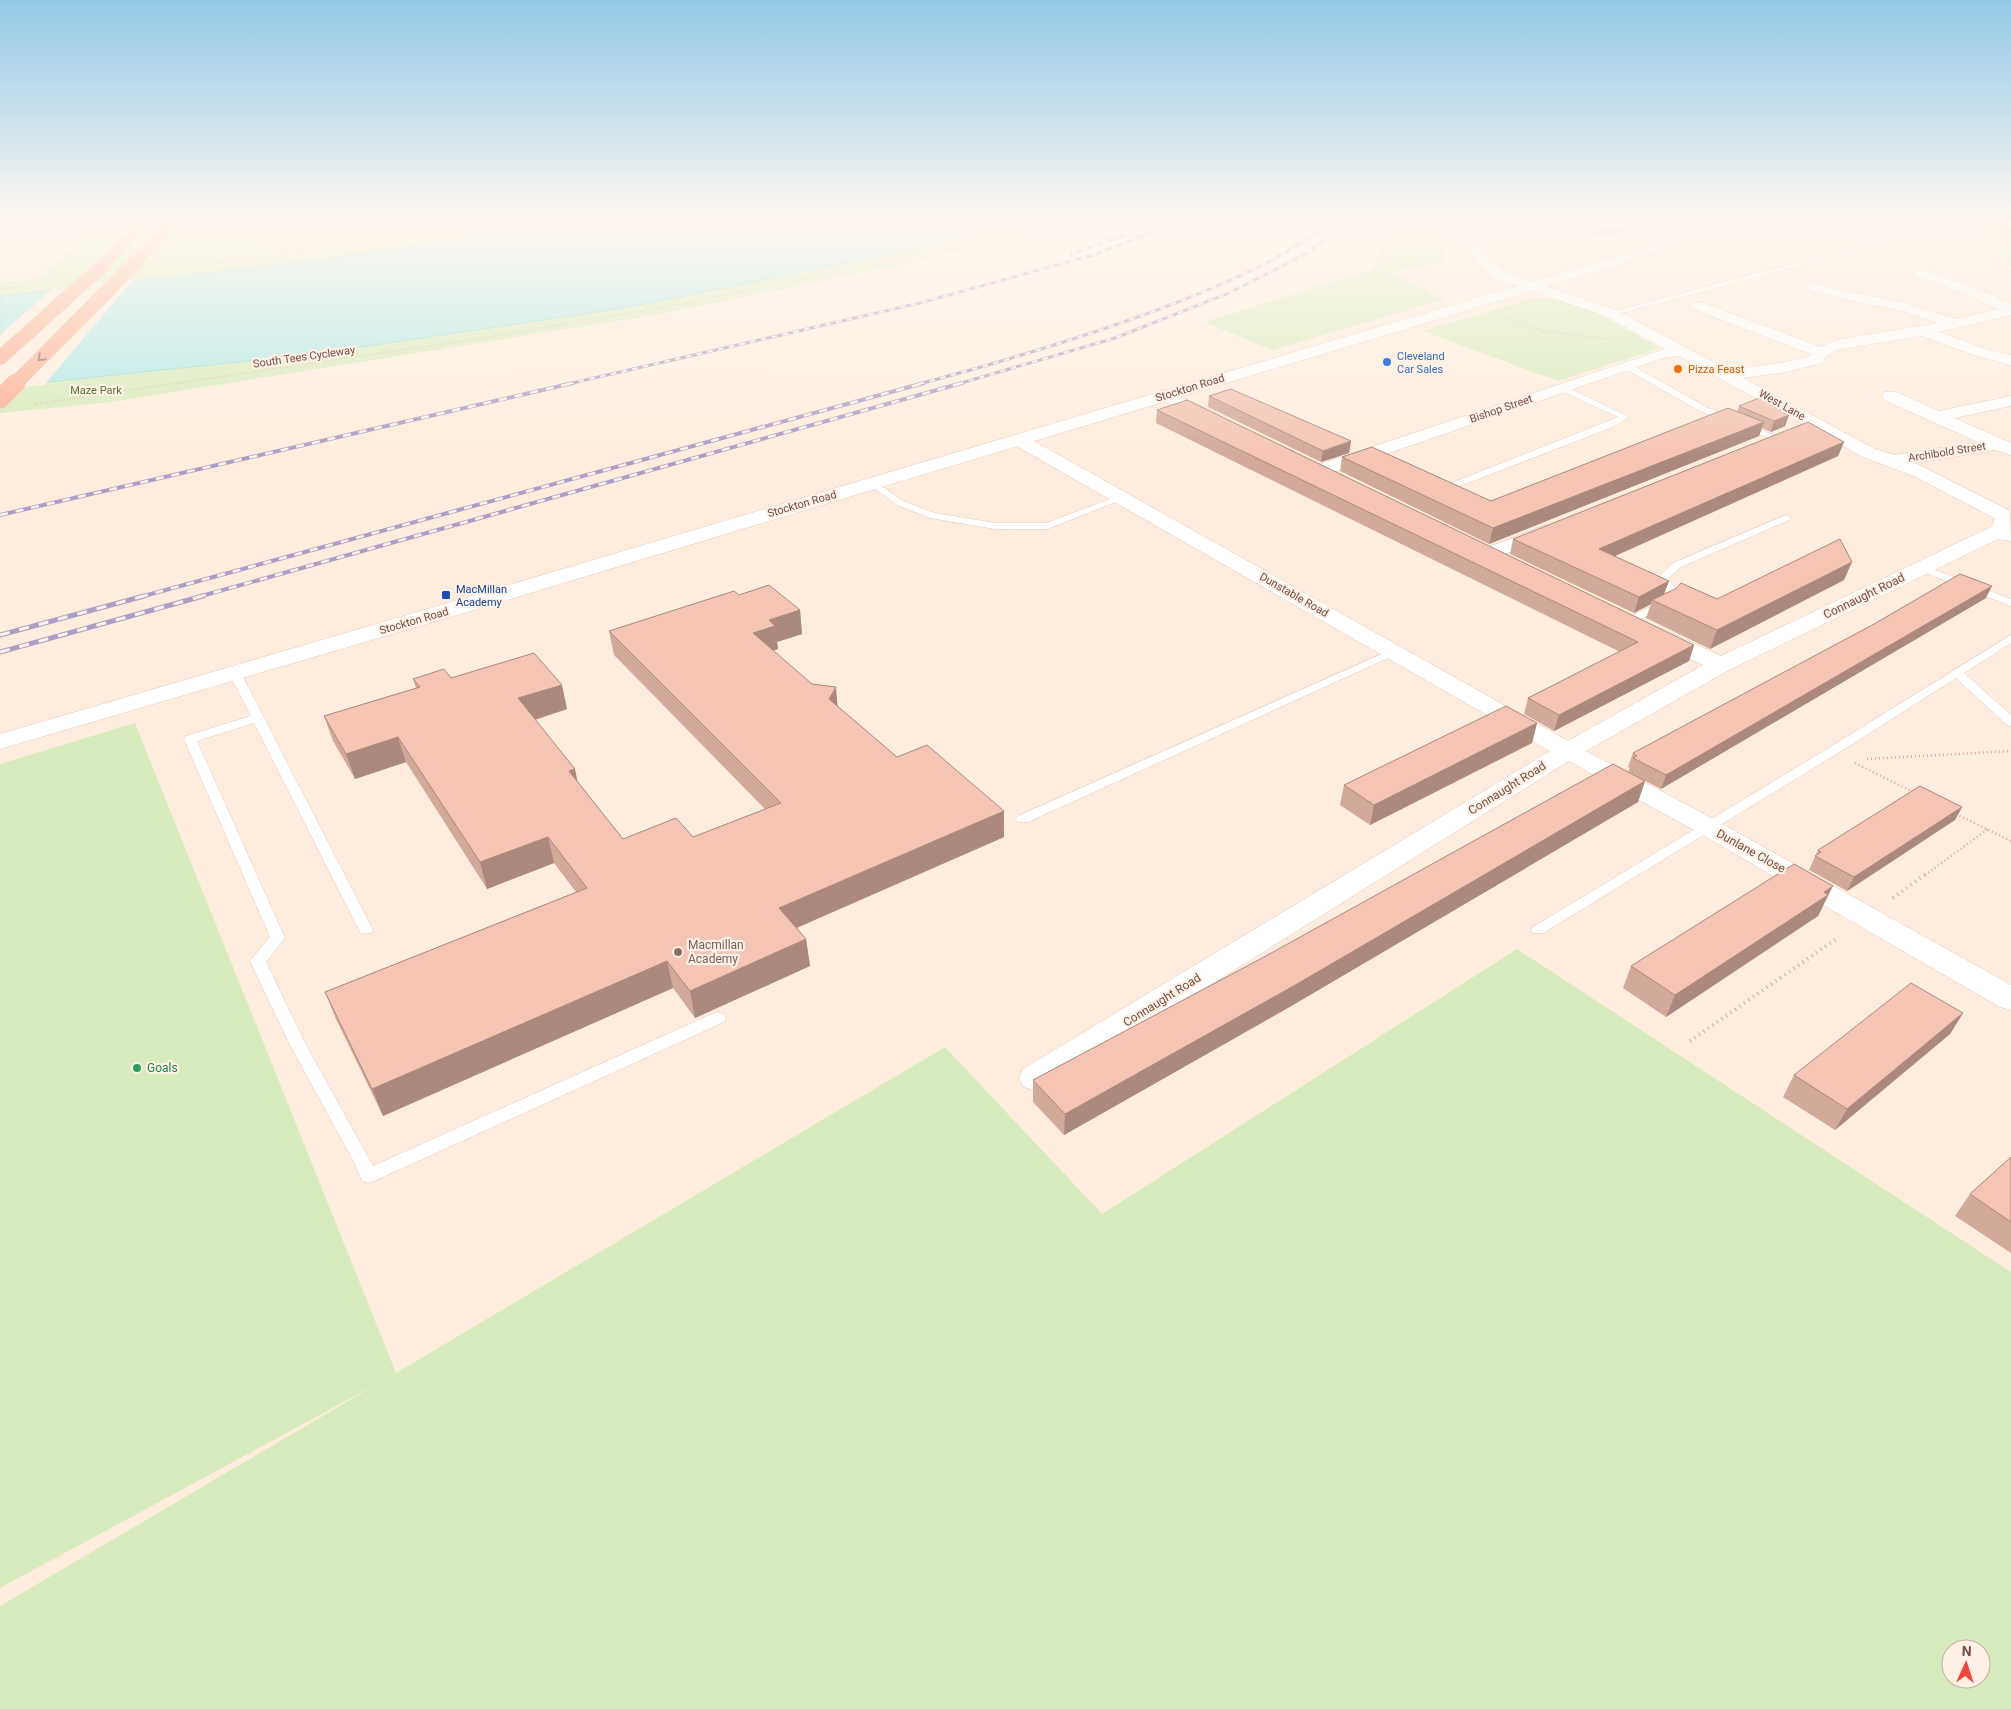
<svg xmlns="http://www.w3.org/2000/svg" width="2011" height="1709" font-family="Roboto,sans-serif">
	<rect width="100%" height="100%" fill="#feedde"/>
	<g fill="#d7ebbd" fill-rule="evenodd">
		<polygon points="101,220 584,220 298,263 0,296 0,282 37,279"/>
		<polygon points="1032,220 1067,220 920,261 661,314 111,402 0,413 0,387 314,354 630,307"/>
		<polygon points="1397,220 1433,220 1445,261 1391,273 1446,299 1272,350 1204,322 1373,269"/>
		<polygon points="1815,220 1889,220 1852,230"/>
		<path d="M1958,220h25l28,19v28l-30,-20 23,-1c-6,-5 -15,-17 -22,-19 -8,-3 -16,-3 -24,-7z"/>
		<polygon points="1537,297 1576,302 1660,348 1558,381 1423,331"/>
		<path d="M135,723l261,650 549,-326 157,167 415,-265 494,323v437h-2011v-103l377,-222 -377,204v-824zM1951,1649h30v30h-30z"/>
	</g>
	<polygon fill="#b2e8e7" stroke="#98dada" points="584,220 1032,220 914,249 630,307 314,354 0,387 0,296 298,263"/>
	<polygon fill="#feedde" points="133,280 44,385 0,390 0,335 52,289"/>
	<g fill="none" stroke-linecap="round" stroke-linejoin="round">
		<polygon fill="#98dada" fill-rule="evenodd" points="408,220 415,220 427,227 422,228"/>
		<defs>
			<g id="service">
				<polygon points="1767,220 1778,220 1735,234 1730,233"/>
				<polygon points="1946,220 1955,220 1989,239 1984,240"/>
				<polygon points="1891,238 1894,240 1893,241 1614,315 1607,313"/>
				<polygon points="1624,364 1630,364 1706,407 1781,438 1780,440 1774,440 1700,411 1624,368"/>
				<polygon points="1559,386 1565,386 1629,417 1613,427 1455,488 1449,488 1449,484 1618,417 1559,390"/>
				<polygon points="873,480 903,501 935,513 995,523 1046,523 1118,496 1121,495 1126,498 1047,529 995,529 930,518 897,505 870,485 870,481"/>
				<polygon points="1786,515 1791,518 1789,520 1681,567 1668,578 1679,594 1670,605 1632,623 1628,624 1622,621 1662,601 1668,594 1657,578 1673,563"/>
				<polygon points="1922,565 2011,599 2011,606 1918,570 1917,568 1918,566"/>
				<polygon points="2011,635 2011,643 1964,673 2011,715 2011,726 2007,725 1956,678 1835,755 1543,933 1533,933 1531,930 1533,927 1827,749"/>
				<polygon points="1393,649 1399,652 1397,654 1028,822 1018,822 1016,819 1018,816"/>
				<polygon points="235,670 241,673 373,930 371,933 361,933 359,930 254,723 197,741 285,938 266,962 305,1043 373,1166 712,1014 718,1012 724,1014 726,1018 724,1022 374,1181 368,1183 362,1181 355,1164 289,1043 250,961 270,937 184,739 186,736 251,716 229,673"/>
			</g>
			<g id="minor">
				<polygon points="1446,220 1459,220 1486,255 1504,272 1616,310 1728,370 1780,363 1808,357 1811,354 1693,309 1691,306 1693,303 1703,303 1821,347 1836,340 1938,323 1902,311 1834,297 1810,290 1808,287 1810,284 1815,283 1837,289 1905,303 1956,319 1998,309 1966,294 1916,276 1914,273 1916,270 1921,269 1976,288 2011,304 2011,315 1939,332 1989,350 2011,355 2011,365 1977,356 1922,336 1840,349 1828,355 1819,364 1780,373 1743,378 1875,449 1895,455 1978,442 1884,400 1882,396 1884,392 1896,392 1939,411 2011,396 2011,406 1954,418 2011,443 2011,455 1995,450 1915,463 2010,511 2011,541 1998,539 1729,670 1586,751 1717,821 2011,985 2011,1010 2000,1007 1699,833 1569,761 1047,1087 1035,1090 1023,1087 1019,1078 1023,1069 1550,751 1013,444 1010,440 1013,436 1019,435 1025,436 1568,741 1703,665 1649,640 1646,635 1649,630 1657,628 1665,630 1721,656 1991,527 1994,522 1994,518 1914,476 1863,457 1679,356 1663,358 1326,475 1319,477 1312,475 1310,471 1312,467 1665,349 1606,316 1494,278 1476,261"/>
				<polygon points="1166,390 1220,415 1223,419 1220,423 1214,424 1208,423 1160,399 1158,395 1160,391"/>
				<polygon points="1546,525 1553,527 1556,531 1553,535 1495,558 1488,560 1481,558 1478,554 1481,550"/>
			</g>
			<polygon id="secondary" points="1709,220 1727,220 1661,251 1608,268 464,613 0,749 0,734 448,603 1598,262 1651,245"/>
			<g id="trunk">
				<polygon points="139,220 152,220 107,269 97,269 95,266 97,263"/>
				<polygon points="168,220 181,220 142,264 132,264 130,261 132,258"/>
				<polygon points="1984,220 1999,220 2011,228 2011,238 2006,237"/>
			</g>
		</defs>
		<use href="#service" stroke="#e4c9bd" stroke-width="1"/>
		<use href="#minor" stroke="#e4c9bd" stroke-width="1"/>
		<use href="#secondary" stroke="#e9c8ba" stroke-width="1"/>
		<use href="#trunk" stroke="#dbd1cf" stroke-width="1"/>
		<g stroke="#d9a798" stroke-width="2" stroke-dasharray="0.5 2" stroke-linecap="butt">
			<polyline points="235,220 275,241 288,252"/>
			<polyline points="296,250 336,239 454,220"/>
			<polyline points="1991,258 2011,272"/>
			<polyline points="161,271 289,253 394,241 522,220"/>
			<polyline points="0,289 43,283"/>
			<polyline points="1505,319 1542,331 1606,339"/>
			<polyline points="35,404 477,339 670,306 845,271 1050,220"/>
		</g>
		<g stroke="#d9a798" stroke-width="2.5" stroke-dasharray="1 3" stroke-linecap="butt">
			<polyline points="1867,759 2011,751"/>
			<polyline points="1855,763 1915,793"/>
			<polyline points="1956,814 2011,841"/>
			<polyline points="1925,875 1988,829"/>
		</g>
		<g stroke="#d9a798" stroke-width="4" stroke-dasharray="1 4.5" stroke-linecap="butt">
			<polyline points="1893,898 1927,873"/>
			<polyline points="1690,1041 1839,937"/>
		</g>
		<use href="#service" fill="#fff" fill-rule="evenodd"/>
		<use href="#minor" fill="#fff" fill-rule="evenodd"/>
		<use href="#secondary" fill="#fff" fill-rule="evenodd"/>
		<use href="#trunk" fill="#feb192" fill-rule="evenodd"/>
		<defs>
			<g id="rail-far2">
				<polyline points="1072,254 1164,220"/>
				<polyline points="568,384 920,303 1096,254 1184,220"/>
				<path d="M919,384c90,-24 180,-51 267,-85 51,-21 103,-42 145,-79"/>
				<polyline points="958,384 1115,338 1229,293 1307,253 1352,220"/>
			</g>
			<g id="rail-far1">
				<polyline points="0,515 573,383"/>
				<polyline points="140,597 924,383"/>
				<polyline points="198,597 962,383"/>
			</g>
			<g id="rail">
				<polyline points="0,635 144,596"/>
				<polyline points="0,652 203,596"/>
			</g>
		</defs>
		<use href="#rail-far2" stroke="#ad9ec6" stroke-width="3"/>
		<use href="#rail-far1" stroke="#ad9ec6" stroke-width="4"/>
		<use href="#rail" stroke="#ad9ec6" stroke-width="5"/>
		<use href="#rail-far2" stroke="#fff1e6" stroke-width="2" stroke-dasharray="5.5" stroke-linecap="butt"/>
		<use href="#rail-far1" stroke="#fff1e6" stroke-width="2.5" stroke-dasharray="8" stroke-linecap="butt"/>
		<use href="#rail" stroke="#fff1e6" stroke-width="3" stroke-dasharray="10" stroke-linecap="butt"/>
		<defs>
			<g id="trunk-bridge-far1">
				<polyline points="0,358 102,266"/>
				<polyline points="15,384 137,261"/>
			</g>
			<polyline id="trunk-bridge" points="0,399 16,383"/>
		</defs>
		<use href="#trunk-bridge-far1" stroke="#dbd1cf" stroke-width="15" stroke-linecap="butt"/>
		<use href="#trunk-bridge" stroke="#dbd1cf" stroke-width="19" stroke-linecap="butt"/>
		<use href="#trunk-bridge-far1" stroke="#feb192" stroke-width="14"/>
		<use href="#trunk-bridge" stroke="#feb192" stroke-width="19"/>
	</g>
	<g fill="#d3a99b">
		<polygon points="1545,220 1663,220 1603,237"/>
		<polygon points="1209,396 1351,441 1349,453 1321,462 1208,407"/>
		<polygon points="1739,406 1789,415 1785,426 1771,432 1762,428 1759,436 1489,544 1340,471 1342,457 1491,501 1737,412"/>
		<polygon points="1157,410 1694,645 1689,661 1554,731 1524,714 1528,698 1620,652 1156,423"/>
		<polygon points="1844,442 1838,456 1614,556 1669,581 1664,594 1717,599 1844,580 1710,649 1646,618 1651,604 1634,613 1510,554 1513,539"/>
		<polygon points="739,595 800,610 802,634 777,642 778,649 773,651 897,757 1004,837 797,928 806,939 810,966 695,1018 673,988 383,1116 336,1019 325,992 576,892 554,863 487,889 406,762 355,779 333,741 324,716 416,688 413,679 451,678 567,709 535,720 577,781 623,839 693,837 765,809 614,655 609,631"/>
		<polygon points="1986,598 1661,789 1628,772 1630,768 1628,767 1633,753"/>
		<polygon points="1537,723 1532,743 1370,825 1340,805 1344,785"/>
		<polygon points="1645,781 1638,802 1293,1005 1064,1135 1033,1102 1033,1080 1264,957"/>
		<polygon points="1962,807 1955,820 1847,891 1809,870 1818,850"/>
		<polygon points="1823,907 1822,908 1818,916 1666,1017 1623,988 1631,966"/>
		<polygon points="1963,1013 1950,1034 1835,1130 1783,1097 1794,1075"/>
		<polygon points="2011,1157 2011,1253 1955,1216 1970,1194"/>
	</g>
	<g fill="#ac897e">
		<polygon points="1618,220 1663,220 1603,237 1607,223"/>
		<polygon points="1789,415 1785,426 1771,432 1774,421"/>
		<polygon points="1764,422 1759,436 1489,544 1493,528"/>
		<polygon points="1351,441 1349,453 1321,462 1323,451"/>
		<polygon points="1844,442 1838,456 1595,565 1599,549"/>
		<polygon points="1852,562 1844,580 1710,649 1717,630"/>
		<polygon points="1669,581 1663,596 1652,600 1651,604 1634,613 1639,597"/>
		<polygon points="1992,586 1986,598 1661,789 1666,775"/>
		<polygon points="800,610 802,634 777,642 778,649 756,657 753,633 769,620"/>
		<polygon points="1694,645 1689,661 1554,731 1559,715"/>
		<polygon points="562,685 567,709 525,723 518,698"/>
		<polygon points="836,687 838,711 829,699"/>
		<polygon points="1537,723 1532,743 1370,825 1374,805"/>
		<polygon points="398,737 406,762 355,779 346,754"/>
		<polygon points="575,769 580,794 569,771"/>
		<polygon points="1645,781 1638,802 1293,1005 1064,1135 1065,1114"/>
		<polygon points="1962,807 1955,820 1847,891 1854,877"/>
		<polygon points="1004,811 1004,837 782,934 779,908"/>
		<polygon points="548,837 554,863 487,889 480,862"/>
		<polygon points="1833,886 1818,916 1666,1017 1675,995"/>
		<polygon points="806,939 810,966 695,1018 690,991"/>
		<polygon points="667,961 673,988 383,1116 372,1089"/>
		<polygon points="1963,1013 1950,1034 1835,1130 1847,1109"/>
	</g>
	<g fill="#f5c4b4" stroke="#ac897e">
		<polygon points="1596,220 1618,220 1607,223"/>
		<polygon points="1231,389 1351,441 1323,451 1209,396"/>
		<polygon points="1759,398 1789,415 1774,421 1739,406"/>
		<polygon points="1187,400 1694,645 1559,715 1528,698 1638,642 1157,410"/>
		<polygon points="1728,408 1764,422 1493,528 1342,457 1372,447 1491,501"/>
		<polygon points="1808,422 1844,442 1599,549 1669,581 1639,597 1513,539"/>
		<polygon points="1840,539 1852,562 1717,630 1652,600 1677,588 1681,583 1717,599"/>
		<polygon points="1960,574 1992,586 1666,775 1633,758 1637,756 1633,753 1874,624"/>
		<polygon points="769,585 800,610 769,620 775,626 753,633 812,684 836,687 829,699 897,757 927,745 1004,811 779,908 806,939 690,991 667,961 372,1089 325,992 587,888 548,837 480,862 398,737 346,754 324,716 420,687 413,679 444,669 451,678 534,653 562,685 518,698 575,769 569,771 623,839 676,818 693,837 781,803 609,631 734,591 739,595"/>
		<polygon points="1506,706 1537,723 1374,805 1344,785"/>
		<polygon points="1613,764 1645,781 1297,984 1065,1114 1033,1080 1264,957"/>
		<polygon points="1920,786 1962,807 1854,877 1815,856 1821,852 1818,850"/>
		<polygon points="1794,864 1833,886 1824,892 1828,895 1675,995 1631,966"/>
		<polygon points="1911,983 1963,1013 1847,1109 1794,1075"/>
		<polygon points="2011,1157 2011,1222 1970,1194"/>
	</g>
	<defs><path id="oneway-chevron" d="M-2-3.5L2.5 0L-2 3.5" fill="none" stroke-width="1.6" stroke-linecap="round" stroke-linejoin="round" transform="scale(1.25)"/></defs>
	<use stroke="#976858" href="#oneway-chevron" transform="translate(41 358) rotate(135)"/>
	<linearGradient id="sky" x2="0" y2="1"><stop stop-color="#92c9e8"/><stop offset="0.48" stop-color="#fff7f0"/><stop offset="1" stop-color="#fff7f0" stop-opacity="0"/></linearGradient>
	<rect width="2011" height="460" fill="url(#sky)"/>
	<circle fill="#3f7fe0" stroke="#fff1e6" stroke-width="2" cx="1387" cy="362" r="5"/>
	<circle fill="#e8710a" stroke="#fff1e6" stroke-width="2" cx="1678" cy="369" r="5"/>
	<rect fill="#1a4fb4" stroke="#fff1e6" stroke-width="2" x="441" y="590" width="10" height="10" rx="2.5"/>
	<circle fill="#8d6e63" stroke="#fff1e6" stroke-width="2" cx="678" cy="952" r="5"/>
	<circle fill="#2e9e5b" stroke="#fff1e6" stroke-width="2" cx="137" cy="1068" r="5"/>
	<g text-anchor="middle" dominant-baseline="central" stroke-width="4.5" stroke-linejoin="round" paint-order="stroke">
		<g font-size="11" fill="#366cbe" stroke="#fff1e6" text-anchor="start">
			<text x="1397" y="356">Cleveland<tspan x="1397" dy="13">Car Sales</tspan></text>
		</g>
		<g font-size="11" fill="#754f45" stroke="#fff1e6">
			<text transform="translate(304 357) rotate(-8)">South Tees Cycleway</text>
			<text transform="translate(1190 388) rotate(-17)">Stockton Road</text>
			<text transform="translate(1782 405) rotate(29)">West Lane</text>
			<text transform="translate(1501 409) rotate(-19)">Bishop Street</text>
			<text transform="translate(1947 452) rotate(-9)">Archibold Street</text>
			<text transform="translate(802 504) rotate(-16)">Stockton Road</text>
			<text transform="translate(1294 595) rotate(30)">Dunstable Road</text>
			<text transform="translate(414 621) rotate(-16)">Stockton Road</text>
		</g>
		<g font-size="11" fill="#c56008" stroke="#fff1e6" text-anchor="start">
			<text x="1688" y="369">Pizza Feast</text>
		</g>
		<g font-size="11" fill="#55763a" stroke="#fff1e6">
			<text x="96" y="390">Maze Park</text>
		</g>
		<g font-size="11" fill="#164399" stroke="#fff1e6" text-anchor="start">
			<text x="456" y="589">MacMillan<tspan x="456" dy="13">Academy</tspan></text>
		</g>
		<g font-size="12" fill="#754f45" stroke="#fff1e6">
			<text transform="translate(1864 596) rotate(-26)">Connaught Road</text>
			<text transform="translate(1507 788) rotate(-32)">Connaught Road</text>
			<text transform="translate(1751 851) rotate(29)">Dunlane Close</text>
			<text transform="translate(1162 1000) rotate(-32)">Connaught Road</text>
		</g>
		<g font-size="12" fill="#785e54" stroke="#fff1e6" text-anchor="start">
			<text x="688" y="945">Macmillan<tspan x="688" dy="14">Academy</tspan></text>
		</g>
		<g font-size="12" fill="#27864d" stroke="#fff1e6" text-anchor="start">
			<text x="147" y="1068">Goals</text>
		</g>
	</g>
	<g transform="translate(1966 1664) rotate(3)"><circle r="24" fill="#fff1e6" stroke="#c8b0a6"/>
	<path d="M0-4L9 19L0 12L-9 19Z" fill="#f0463b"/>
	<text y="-8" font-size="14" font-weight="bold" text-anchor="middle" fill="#754f45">N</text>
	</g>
</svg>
